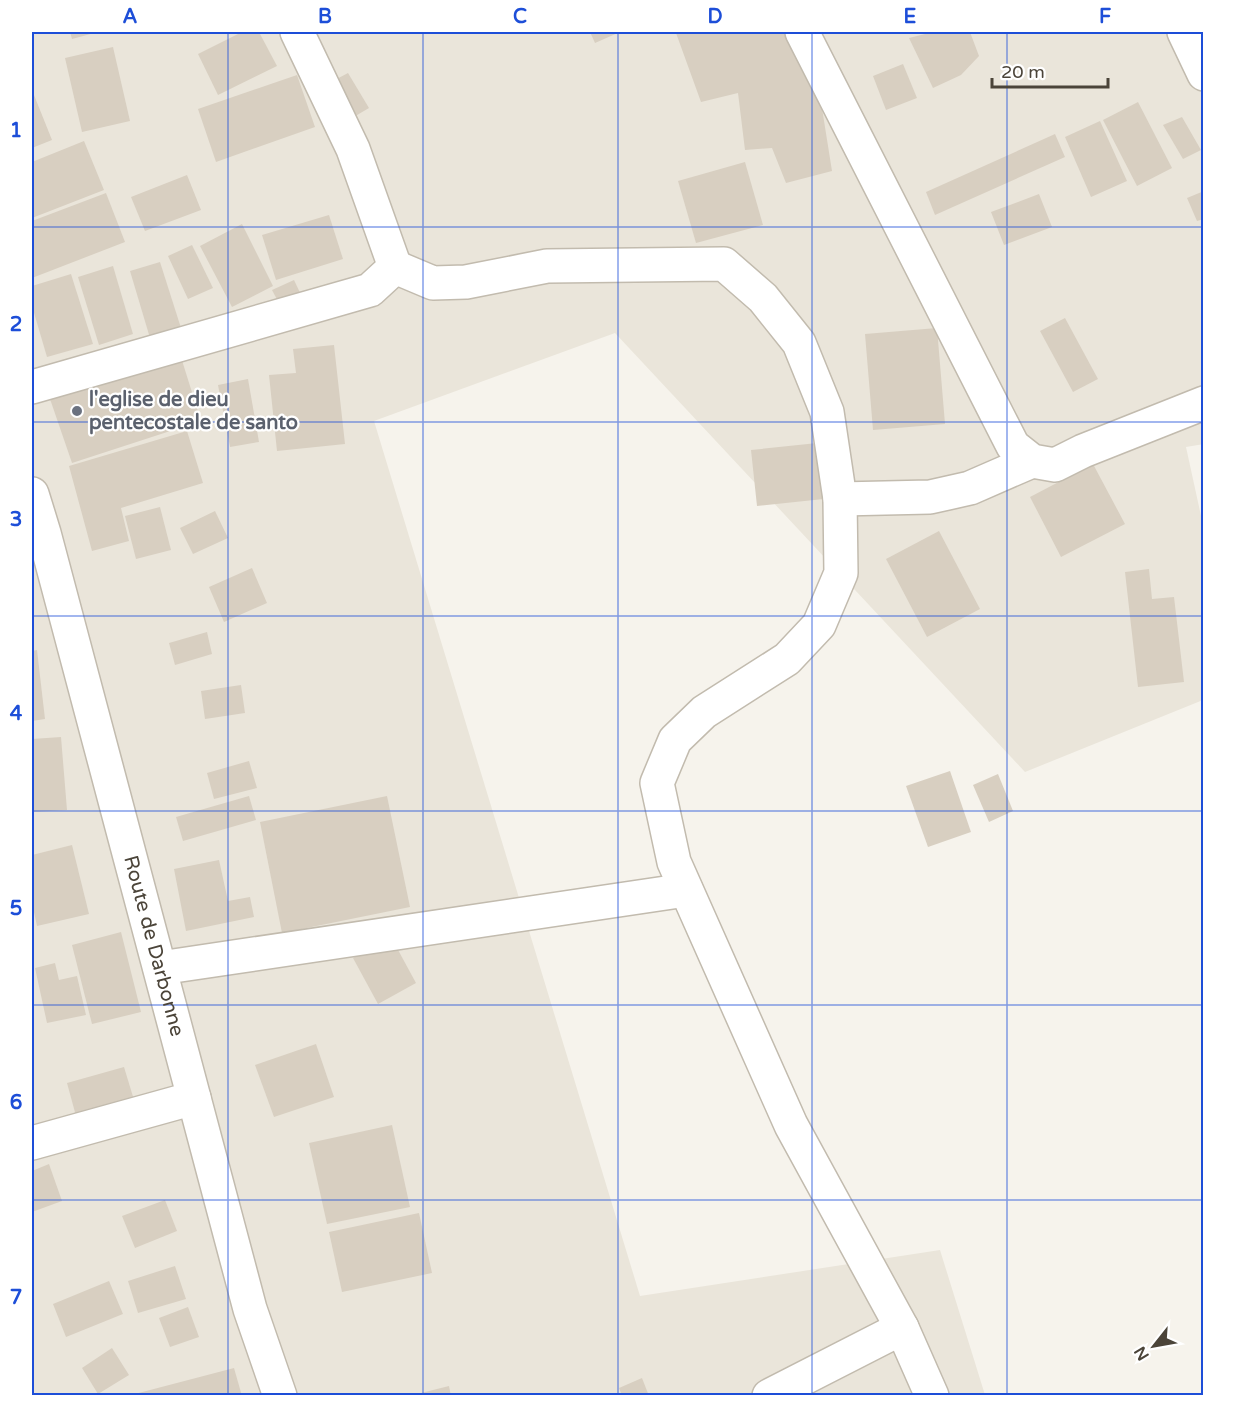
<svg xmlns="http://www.w3.org/2000/svg" width="1235" height="1427" font-family="'Varela Round',sans-serif">
	<rect width="100%" height="100%" fill="#f6f3ec"/>
	<polygon fill="#eae5da" points="32,32 1203,32 1204,444 1186,447 1203,525 1203,700 1025,772 615,333 374,421 640,1296 940,1250 985,1395 32,1395"/>
	<g fill="#d8cfc1">
		<polygon points="70,32 98,32 72,39"/>
		<polygon points="242,32 259,32 277,66 218,95 198,54"/>
		<polygon points="590,32 620,32 595,43"/>
		<polygon points="678,32 785,32 814,58 832,171 786,183 772,148 745,150 738,93 701,102 676,33"/>
		<polygon points="933,32 970,32 979,56 961,75 933,88 909,38"/>
		<polygon points="113,47 130,121 82,132 65,58"/>
		<polygon points="903,64 917,98 886,110 873,76"/>
		<polygon points="348,73 369,108 352,118 331,82"/>
		<polygon points="297,75 315,127 216,162 198,109"/>
		<polygon points="32,90 52,140 32,148"/>
		<polygon points="1138,102 1172,168 1137,186 1103,120"/>
		<polygon points="1182,117 1201,150 1183,159 1163,125"/>
		<polygon points="1100,121 1127,181 1091,197 1065,137"/>
		<polygon points="1055,134 1065,157 935,215 926,192"/>
		<polygon points="84,141 104,190 32,218 32,162"/>
		<polygon points="745,162 763,225 696,243 678,181"/>
		<polygon points="187,175 201,210 145,231 131,197"/>
		<polygon points="1204,191 1204,219 1197,221 1187,198"/>
		<polygon points="106,193 125,242 32,278 32,221"/>
		<polygon points="1039,194 1052,227 1004,245 991,212"/>
		<polygon points="329,215 343,259 276,280 262,235"/>
		<polygon points="242,224 273,286 232,307 200,246"/>
		<polygon points="192,245 213,288 188,299 168,256"/>
		<polygon points="160,262 181,328 150,338 130,271"/>
		<polygon points="113,266 133,334 99,345 78,277"/>
		<polygon points="71,274 93,344 47,357 32,306 32,286"/>
		<polygon points="294,280 303,299 282,309 272,290"/>
		<polygon points="1065,318 1098,379 1073,392 1040,331"/>
		<polygon points="937,328 945,424 873,430 865,334"/>
		<polygon points="334,345 345,444 277,451 269,375 296,373 293,349"/>
		<polygon points="180,354 201,421 72,463 49,396"/>
		<polygon points="248,379 259,442 230,447 218,385"/>
		<polygon points="187,431 203,483 121,508 129,541 92,551 69,466"/>
		<polygon points="827,442 833,498 757,506 751,450"/>
		<polygon points="1093,464 1125,524 1061,557 1030,497"/>
		<polygon points="160,507 171,550 136,559 125,516"/>
		<polygon points="215,511 228,538 193,554 180,528"/>
		<polygon points="939,531 980,609 927,637 886,559"/>
		<polygon points="252,568 267,603 224,622 209,587"/>
		<polygon points="1149,569 1152,599 1174,597 1184,682 1138,687 1125,572"/>
		<polygon points="207,632 212,654 175,665 169,643"/>
		<polygon points="37,650 45,719 32,721 32,651"/>
		<polygon points="241,685 245,713 205,719 201,691"/>
		<polygon points="61,737 67,810 32,812 32,739"/>
		<polygon points="249,761 257,788 214,799 207,773"/>
		<polygon points="950,771 971,832 928,847 906,786"/>
		<polygon points="998,774 1013,811 989,822 973,785"/>
		<polygon points="249,796 256,820 183,841 176,817"/>
		<polygon points="387,796 410,907 282,933 260,822"/>
		<polygon points="72,845 89,914 37,926 32,903 32,855"/>
		<polygon points="219,860 228,901 250,897 254,917 186,931 174,869"/>
		<polygon points="121,932 141,1012 92,1024 72,945"/>
		<polygon points="391,937 416,983 378,1004 353,958"/>
		<polygon points="55,963 59,980 77,976 86,1015 47,1023 35,968"/>
		<polygon points="316,1044 334,1097 274,1117 255,1065"/>
		<polygon points="124,1067 134,1100 76,1116 67,1083"/>
		<polygon points="392,1125 410,1207 327,1224 309,1143"/>
		<polygon points="49,1164 62,1201 32,1212 32,1171"/>
		<polygon points="165,1200 177,1231 135,1248 122,1216"/>
		<polygon points="419,1213 432,1273 342,1292 329,1232"/>
		<polygon points="175,1266 186,1299 138,1313 128,1281"/>
		<polygon points="109,1281 123,1314 66,1337 53,1304"/>
		<polygon points="188,1307 199,1337 170,1347 159,1318"/>
		<polygon points="112,1348 129,1375 98,1394 82,1368"/>
		<polygon points="234,1368 242,1396 131,1396 131,1395"/>
		<polygon points="642,1378 649,1396 622,1396 619,1388"/>
		<polygon points="449,1386 451,1396 413,1396 413,1395"/>
	</g>
	<g fill="none" stroke-linecap="round" stroke-linejoin="round">
		<defs>
			<g id="minor">
				<polyline points="802,32 1013,446 1032,461 1055,465 1083,451 1204,403"/>
				<polyline points="1184,32 1204,74"/>
				<polyline points="395,267 433,283 466,282 547,266 724,264 763,298 799,343 827,412 840,499 841,573 819,625 787,659 704,712 675,740 657,783 674,862 791,1125 902,1328 932,1396"/>
				<polyline points="32,387 370,290 395,267 353,149 297,32"/>
				<path id="s1" d="M32,494l12,39 206,776 30,87"/>
				<polyline points="840,499 930,497 970,488 1032,461"/>
				<polyline points="160,968 686,890"/>
				<polyline points="32,1143 194,1098"/>
				<polyline points="769,1396 902,1328"/>
			</g>
		</defs>
		<use href="#minor" stroke="#c2bbae" stroke-width="36"/>
		<use href="#minor" stroke="#fff" stroke-width="33"/>
	</g>
	<path fill="none" stroke="#1d4ed8" stroke-width="1.5" stroke-opacity="0.55" d="M228,32v1364M423,32v1364M618,32v1364M812,32v1364M1007,32v1364M32,227h1172M32,422h1172M32,616h1172M32,811h1172M32,1005h1172M32,1200h1172"/>
	<circle fill="#6b7280" stroke="#fff" stroke-width="2" cx="77" cy="411" r="6"/>
	<g text-anchor="middle" dominant-baseline="central" stroke-width="4.5" stroke-linejoin="round" paint-order="stroke">
		<g font-size="20" font-weight="bold" fill="#5b616d" stroke="#fff" text-anchor="start">
			<text x="89" y="400">l'eglise de dieu<tspan x="89" dy="23">pentecostale de santo</tspan></text>
		</g>
		<g font-size="20" fill="#4b4439" stroke="#fff">
			<text stroke="none"><textPath href="#s1" startOffset="468">Route de Darbonne</textPath></text>
		</g>
	</g>
	<rect width="1235" height="1427" fill="none" stroke="#ffffff" stroke-width="66"/>
	<g transform="translate(1154 1346) rotate(239)" stroke="#ffffff" stroke-width="4.5" paint-order="stroke">
	<path d="M0-4.5L10 22L0 15L-10 22Z" fill="#4b4439"/>
	<text y="-9" font-size="16" font-weight="bold" text-anchor="middle" fill="#4b4439">N</text>
	</g>
	<path d="M992 78v9h116v-9" fill="none" stroke="#4b4439" stroke-width="3"/>
	<text x="1001" y="78" font-size="18" fill="#4b4439" stroke="#ffffff" stroke-width="4.5" paint-order="stroke">20 m</text>
	<rect x="33" y="33" width="1169" height="1361" fill="none" stroke="#1d4ed8" stroke-width="2"/>
	<g font-size="20" text-anchor="middle" font-weight="bold" fill="#1d4ed8">
		<text x="130" y="23">A</text>
		<text x="325" y="23">B</text>
		<text x="520" y="23">C</text>
		<text x="715" y="23">D</text>
		<text x="910" y="23">E</text>
		<text x="1105" y="23">F</text>
		<text x="16" y="137">1</text>
		<text x="16" y="331">2</text>
		<text x="16" y="526">3</text>
		<text x="16" y="720">4</text>
		<text x="16" y="915">5</text>
		<text x="16" y="1109">6</text>
		<text x="16" y="1304">7</text>
	</g>
</svg>
